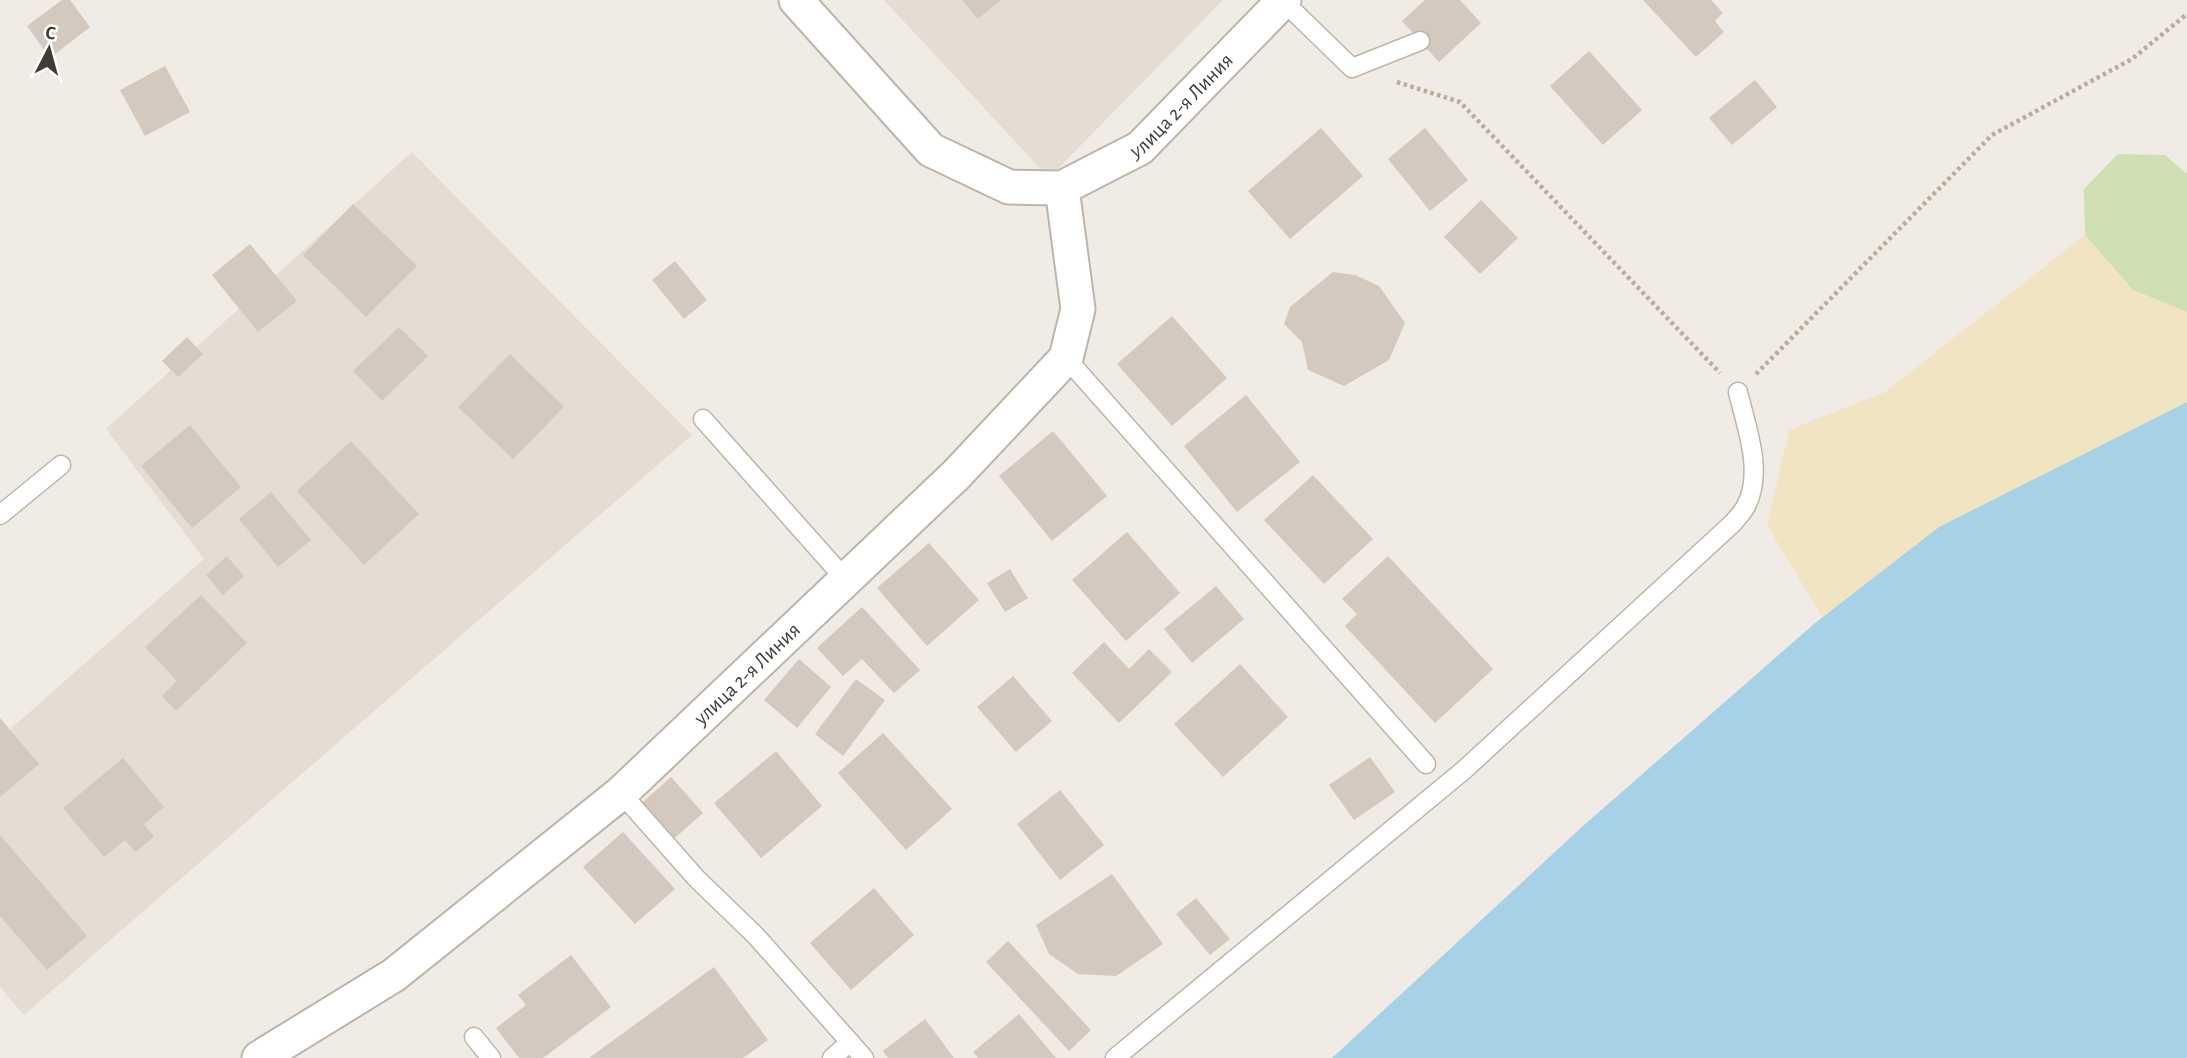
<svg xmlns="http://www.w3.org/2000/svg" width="2187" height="1058" font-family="'Alegreya Sans',sans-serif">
	<rect width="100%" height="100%" fill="#f0ebe4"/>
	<g fill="#e3ddd2">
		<polygon points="884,0 1223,0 1049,178"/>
		<polygon points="412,152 692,435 24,1015 0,987 0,738 204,559 106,429"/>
	</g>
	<polygon fill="#cee0b1" points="2118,154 2165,155 2187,174 2187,312 2133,290 2085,235 2084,189"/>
	<polygon fill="#f1e4c3" points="2085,235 2133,290 2187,312 2187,402 1939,527 1822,617 1767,525 1789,430 1885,392"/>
	<polygon fill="#a6d1e7" points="2187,402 2187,1058 1332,1058 1583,826 1815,623 1939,527"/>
	<g fill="#d3c9be">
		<polygon points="62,0 70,0 90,27 50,58 27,26"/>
		<polygon points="962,0 1001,0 978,19"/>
		<polygon points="1425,0 1460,0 1481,23 1439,62 1402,21"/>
		<polygon points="1643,0 1711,0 1723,13 1715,21 1724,32 1696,57"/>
		<polygon points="1589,51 1642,110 1603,145 1550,86"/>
		<polygon points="165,66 190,112 145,136 120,90"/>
		<polygon points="1755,80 1777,107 1732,145 1709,118"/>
		<polygon points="1321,128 1363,176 1290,239 1248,191"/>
		<polygon points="1425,128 1468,180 1430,211 1388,159"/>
		<polygon points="1481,200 1518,238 1480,274 1444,237"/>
		<polygon points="353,204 417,266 366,317 303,255"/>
		<polygon points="250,244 297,301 258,332 212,275"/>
		<polygon points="675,261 707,300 684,319 652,280"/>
		<polygon points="1333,272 1355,275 1379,286 1405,323 1389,360 1344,386 1308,370 1302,342 1284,324 1290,307"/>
		<polygon points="1172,316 1227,378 1172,426 1117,364"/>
		<polygon points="399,327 428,356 382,401 353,371"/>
		<polygon points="187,337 203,354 178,377 162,361"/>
		<polygon points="510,354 564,407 513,459 458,407"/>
		<polygon points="1246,395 1300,462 1237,512 1184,446"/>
		<polygon points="190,425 241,487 192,528 141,466"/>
		<polygon points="1053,431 1107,496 1052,541 999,476"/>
		<polygon points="351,441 419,514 364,565 297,491"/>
		<polygon points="1313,475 1373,539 1324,584 1264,520"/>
		<polygon points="271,492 311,540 278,567 239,519"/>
		<polygon points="1127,532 1180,593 1126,641 1072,580"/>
		<polygon points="929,543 979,600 927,646 877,588"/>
		<polygon points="227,556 244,576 223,595 206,575"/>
		<polygon points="1388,556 1493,669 1435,723 1345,626 1357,614 1342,599"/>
		<polygon points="1010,569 1028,598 1005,612 987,583"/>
		<polygon points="1216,586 1244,619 1192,663 1164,629"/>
		<polygon points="201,595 247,643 176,711 162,696 177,681 145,647"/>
		<polygon points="862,607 920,670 894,693 862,659 843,676 817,648"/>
		<polygon points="1104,642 1129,669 1149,649 1172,672 1119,723 1072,673"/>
		<polygon points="799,659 831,687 797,728 764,700"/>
		<polygon points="1240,664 1288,717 1223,777 1174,724"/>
		<polygon points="1013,676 1052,721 1016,752 977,707"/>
		<polygon points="856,679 885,700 843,756 815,734"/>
		<polygon points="0,718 39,764 0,797"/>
		<polygon points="883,733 952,809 906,850 838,773"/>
		<polygon points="776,751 822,806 761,858 714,803"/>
		<polygon points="1370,757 1395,792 1354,820 1329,785"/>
		<polygon points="123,758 164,807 144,824 154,837 135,852 125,840 104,857 63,808"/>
		<polygon points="671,777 703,813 668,844 636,808"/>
		<polygon points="1060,790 1104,845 1060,880 1017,824"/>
		<polygon points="623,832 675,889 635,924 583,867"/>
		<polygon points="0,835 87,936 47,970 0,916"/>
		<polygon points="1112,874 1163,944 1116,976 1078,974 1049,954 1036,925"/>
		<polygon points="874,888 914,935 851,990 810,943"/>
		<polygon points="1196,898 1230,939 1210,955 1176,914"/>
		<polygon points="1008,941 1091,1030 1069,1051 986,962"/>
		<polygon points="571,955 611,1007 543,1058 519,1058 496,1028 526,1005 518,995"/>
		<polygon points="714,967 768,1040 743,1058 589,1058"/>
		<polygon points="1019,1014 1056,1058 978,1058 973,1052"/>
		<polygon points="925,1019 954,1058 888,1058 883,1051"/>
	</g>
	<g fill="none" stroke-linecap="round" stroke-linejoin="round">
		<defs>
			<g id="lane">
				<polyline points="1283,1 1352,68 1420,41"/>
				<polyline points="1066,358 1426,764"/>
				<polyline points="703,419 846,580"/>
				<polyline points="0,515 61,465"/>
				<polyline points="621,793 697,879 756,936 864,1058"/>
				<polyline points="474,1037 491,1058"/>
				<polyline points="832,1058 850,1042"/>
				<path d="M1115,1058l349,-288 269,-247c4,-5 10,-11 13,-17 18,-34 0,-80 -8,-114"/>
			</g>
			<g id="street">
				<path id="s1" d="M796,0l135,150 78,37 53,1 78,-40 144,-148"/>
				<path id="s2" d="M259,1058l135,-83 227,-182 335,-318 110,-117 12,-49 -16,-121"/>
			</g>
		</defs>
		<use href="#lane" stroke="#bdb5ab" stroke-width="21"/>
		<use href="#street" stroke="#bdb5ab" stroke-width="37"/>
		<g stroke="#baac9b" stroke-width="4.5" stroke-dasharray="3.5 3.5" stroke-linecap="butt">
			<polyline points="1397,82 1460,102 1720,373"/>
			<polyline points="1756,374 1992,135 2132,59 2187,14"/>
		</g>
		<use href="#lane" stroke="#fff" stroke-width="18"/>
		<use href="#street" stroke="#fff" stroke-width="33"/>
	</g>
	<g text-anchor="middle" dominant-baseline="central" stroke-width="7" stroke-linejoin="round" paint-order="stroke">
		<g font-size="21" fill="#413b35" stroke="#fff">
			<text stroke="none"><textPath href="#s1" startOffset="488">улица 2-я Линия</textPath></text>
			<text stroke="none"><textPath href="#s2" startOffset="623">улица 2-я Линия</textPath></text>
		</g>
	</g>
	<g transform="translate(49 49) rotate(6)" stroke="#ffffff" stroke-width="5" paint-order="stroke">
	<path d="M0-5L12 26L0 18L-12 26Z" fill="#413b35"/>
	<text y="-10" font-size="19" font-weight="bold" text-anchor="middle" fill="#413b35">С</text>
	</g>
</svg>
